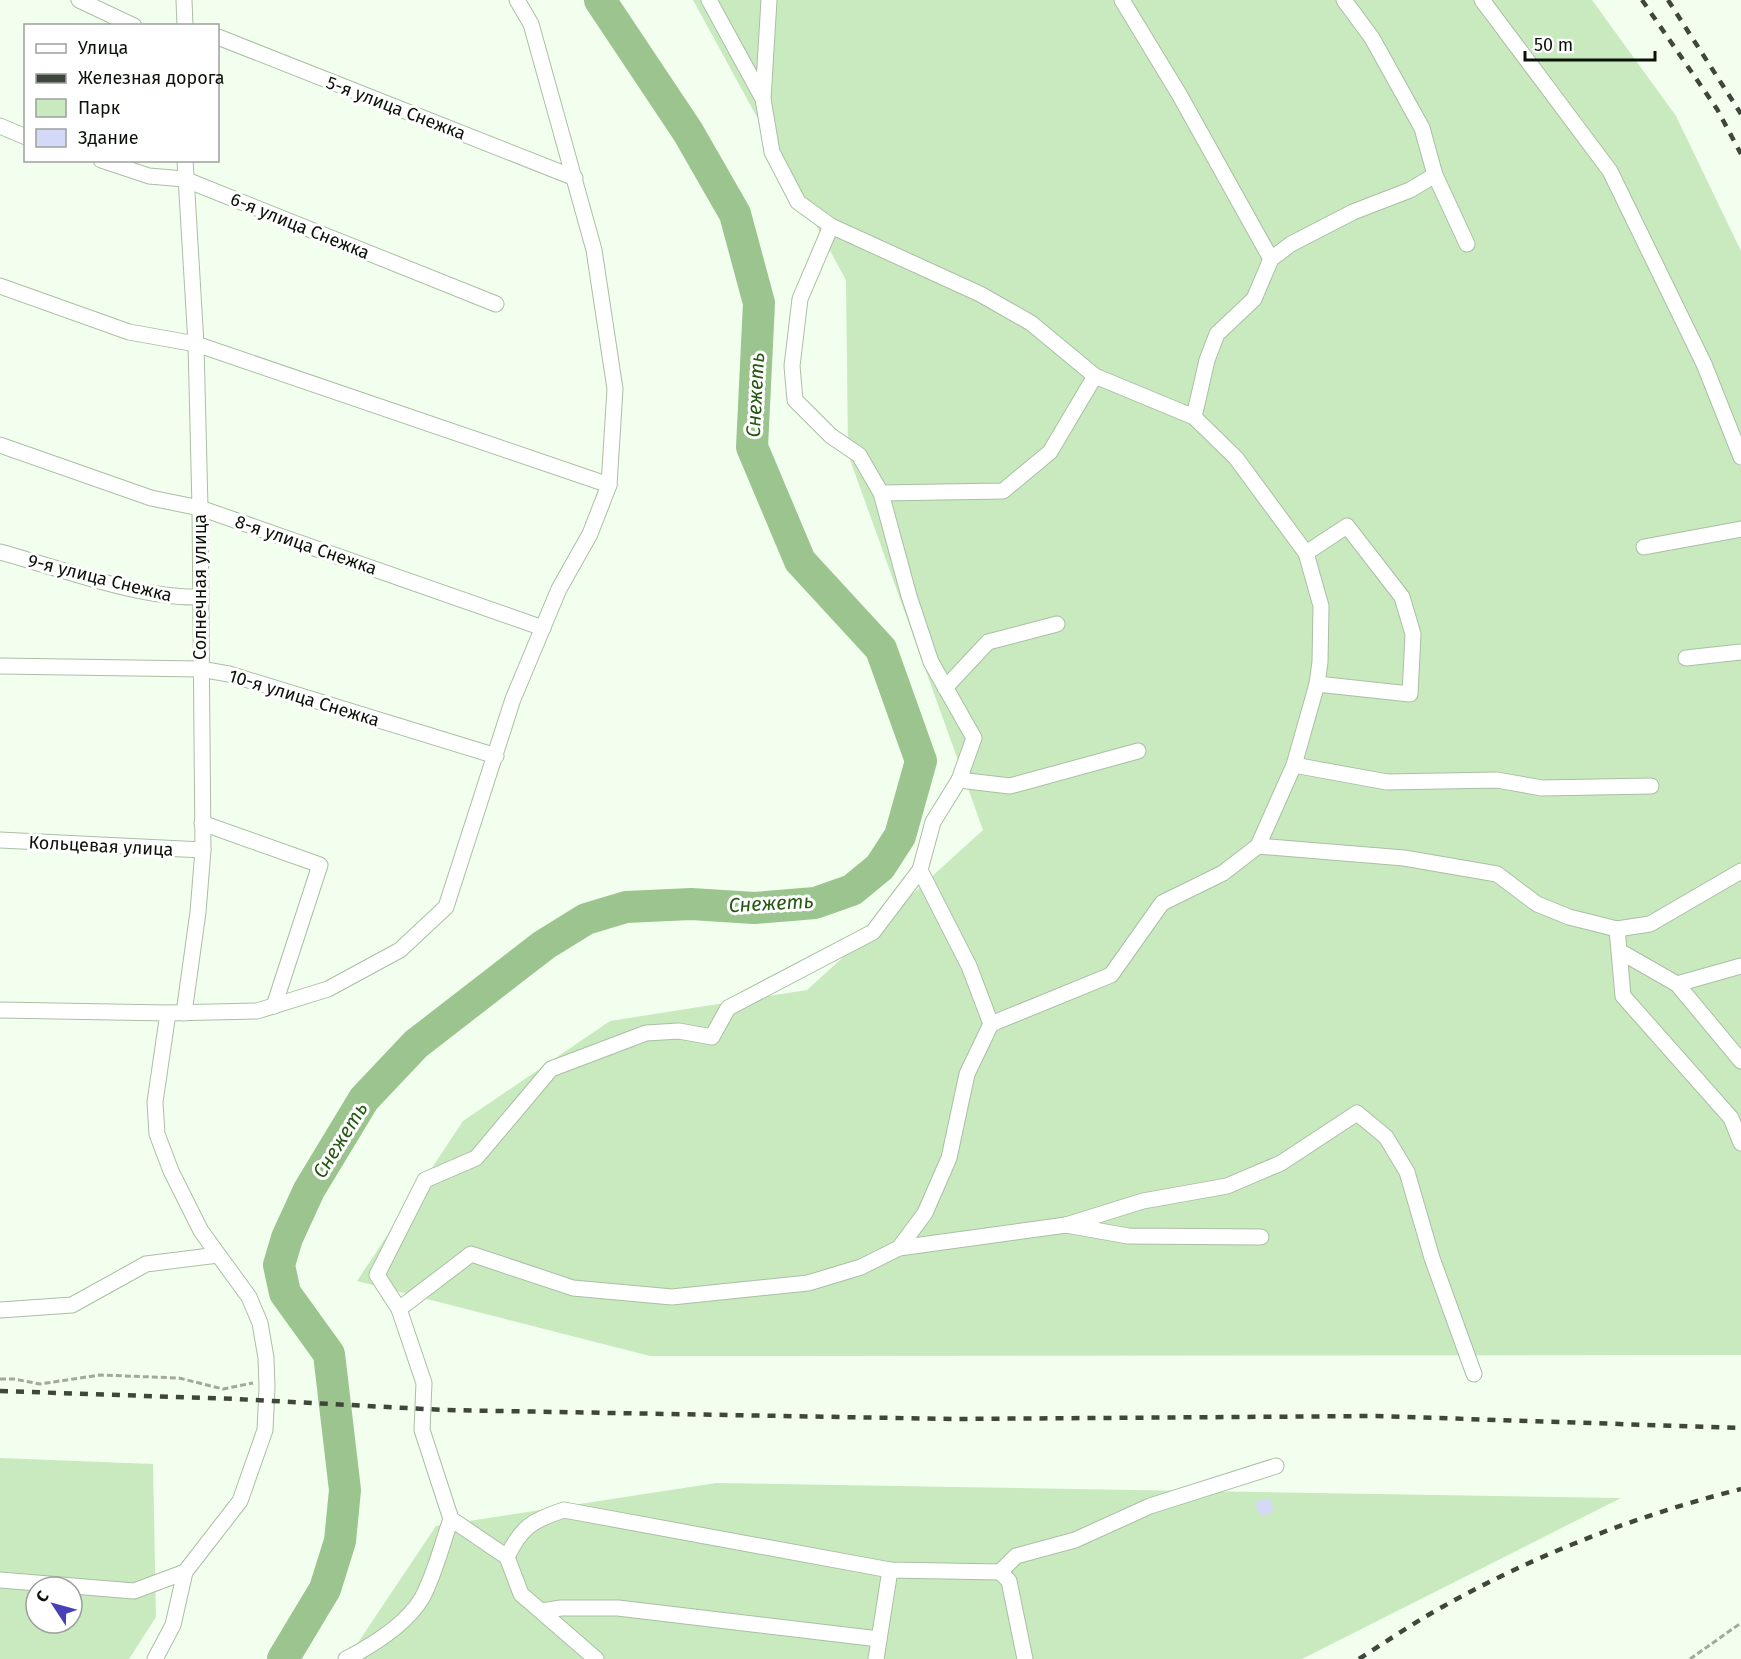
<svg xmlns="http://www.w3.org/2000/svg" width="1741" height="1659" font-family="'Fira Sans',sans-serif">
	<rect width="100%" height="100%" fill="#f2ffee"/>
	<g fill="#c9eabf" fill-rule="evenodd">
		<polygon points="693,0 1592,0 1676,116 1741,251 1741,1355 650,1356 357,1281 463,1121 610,1021 807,990 983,830 848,454 846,280"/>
		<path d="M0,1458l153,6 3,153 -27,42h-129zM36,1587h36v36h-36z"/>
		<polygon points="716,1483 1621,1498 1302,1659 347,1659 436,1526"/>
	</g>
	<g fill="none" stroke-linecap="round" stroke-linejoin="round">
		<polyline stroke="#9bc48f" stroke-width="32" points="283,1659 325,1589 340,1541 345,1490 329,1354 285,1293 279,1265 287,1238 309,1190 364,1099 416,1044 544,945 586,919 626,907 691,904 754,908 815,903 852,890 880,867 900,836 921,761 881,649 800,561 752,447 759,303 735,214 688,132 600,0"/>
	</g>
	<polygon fill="#d4d9f8" points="1270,1498 1274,1512 1260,1516 1255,1502"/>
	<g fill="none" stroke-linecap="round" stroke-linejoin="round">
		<defs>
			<g id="street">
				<polyline points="79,0 134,26"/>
				<polyline points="184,0 185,26"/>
				<polyline points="1122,0 1179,94 1271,259"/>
				<polyline points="1344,0 1372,38 1422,128 1435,175 1467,244"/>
				<polyline points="1482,0 1610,171 1704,364 1741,457"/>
				<polyline points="218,37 575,178"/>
				<polyline points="763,99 769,0"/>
				<polyline points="0,126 26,137"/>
				<polyline points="101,160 149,176 184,179 496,304"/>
				<polyline points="831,226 800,299 792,366 795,400 831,436 859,455 881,493 909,596 931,662 974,738 959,780 933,822 920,870 969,966 991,1024"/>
				<polyline points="0,286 129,332 196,344 609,485"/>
				<polyline points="1194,417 1207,360 1217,334 1254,299 1271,259 1291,244 1353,212 1410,190 1435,175"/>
				<polyline points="0,445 151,498 200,508 543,628"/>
				<polyline points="881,493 1003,491 1050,452 1095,376"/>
				<polyline points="1644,547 1741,529"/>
				<path d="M0,552c59,16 141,47 200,45"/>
				<polyline points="1306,553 1347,526 1402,597 1413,634 1410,694 1317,684"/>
				<polyline points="1686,658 1741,652"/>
				<polyline points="0,666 200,669 229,674 496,756"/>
				<polyline points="945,688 988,642 1057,624"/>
				<polyline points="1294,765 1387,782 1497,780 1542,788 1651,786"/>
				<polyline points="959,780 1010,786 1138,751"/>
				<polyline points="202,823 320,865 274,1006"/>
				<polyline points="0,840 203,850"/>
				<polyline points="1258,846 1404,858 1497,874 1537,904 1569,917 1617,929 1650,924 1741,871"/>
				<polyline points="1617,929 1623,996 1731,1118 1741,1143"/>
				<polyline points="1621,952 1677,984 1741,1061"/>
				<polyline points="1677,984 1741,966"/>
				<polyline points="0,1010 168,1013 257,1011 328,989 400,950 446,907 513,699 559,589 590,534 609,485 615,389 594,250 531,24 517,0"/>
				<polyline points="184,1013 198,912 203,850 200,508 196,344 185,160"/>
				<polyline points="1066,1225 1143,1201 1227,1186 1281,1163 1357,1113 1386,1137 1407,1172 1432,1258 1474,1374"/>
				<polyline points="899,1248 1066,1225 1128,1236 1261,1237"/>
				<polyline points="399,1309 471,1254 573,1288 672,1297 808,1283 861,1267 899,1248 925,1213 949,1158 967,1074 991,1024 1111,975 1162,903 1223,873 1258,846 1294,765 1317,684 1320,662 1321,606 1306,553 1236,458 1194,417 1095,376 1031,323 980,294 831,226 798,202 772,152 763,99 709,0"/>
				<polyline points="0,1310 72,1305 146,1264 218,1255"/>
				<polyline points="507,1557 451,1519 422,1430 424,1383 399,1309 377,1275 425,1180 476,1158 551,1069 646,1033 679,1031 712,1037 728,1008 873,932 920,870"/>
				<polyline points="1000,1572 1009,1581 1025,1659"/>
				<polyline points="0,1580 134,1591 185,1572"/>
				<polyline points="542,1611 561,1608 618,1608 879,1639"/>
				<polyline points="155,1659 173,1625 185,1572 240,1501 265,1430 267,1387 266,1358 260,1323 249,1297 201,1231 171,1171 157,1134 155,1102 168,1013"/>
				<path d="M346,1659c27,-14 60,-34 76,-61 13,-24 20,-54 29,-79"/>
				<path d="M596,1659l-75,-65 -14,-37c14,-30 26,-37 57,-47l326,60 110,2 16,-16 59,-16 75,-34 126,-40"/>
				<polyline points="876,1659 890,1570"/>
			</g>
		</defs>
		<use href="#street" stroke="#aabfa4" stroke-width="17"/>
		<g stroke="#9faa9c" stroke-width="3" stroke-dasharray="6 3" stroke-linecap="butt">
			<polyline points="0,1379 14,1379 40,1384 100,1375 179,1378 223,1389 253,1383"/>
			<polyline points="1690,1659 1741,1623"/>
		</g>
		<use href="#street" stroke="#fff" stroke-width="15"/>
		<g stroke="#3e473b" stroke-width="4.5" stroke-dasharray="8 8" stroke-linecap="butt">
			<polyline points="1642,0 1717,109 1741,154"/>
			<polyline points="1668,0 1741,114"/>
			<polyline points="0,1391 236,1399 444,1410 953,1419 1376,1416 1741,1428"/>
			<path d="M1359,1659c28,-18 56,-37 85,-53 93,-52 194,-91 297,-117"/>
		</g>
	</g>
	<g text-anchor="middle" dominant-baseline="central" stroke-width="6" stroke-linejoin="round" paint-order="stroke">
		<g font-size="18" fill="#0b1208" stroke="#fff">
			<text transform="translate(396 108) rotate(21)">5-я улица Снежка</text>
			<text transform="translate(300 226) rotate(22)">6-я улица Снежка</text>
			<text transform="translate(306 545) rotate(19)">8-я улица Снежка</text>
			<text transform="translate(100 578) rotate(14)">9-я улица Снежка</text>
			<text transform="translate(200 587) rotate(-90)">Солнечная улица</text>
			<text transform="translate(304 698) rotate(17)">10-я улица Снежка</text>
			<text transform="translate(101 846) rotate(3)">Кольцевая улица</text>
		</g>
		<g font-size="20" font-style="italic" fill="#255811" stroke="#fff">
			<text transform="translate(755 395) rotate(-87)">Снежеть</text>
			<text transform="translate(771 903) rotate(-3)">Снежеть</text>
			<text transform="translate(340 1140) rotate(-58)">Снежеть</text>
		</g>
	</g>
	<rect x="24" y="24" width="195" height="138" fill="#ffffff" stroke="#9da09c" stroke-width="1.5"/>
	<rect x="36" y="44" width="30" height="9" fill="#ffffff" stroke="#9da09c" stroke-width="1.5"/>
	<text x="78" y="54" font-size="18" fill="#0b1208">Улица</text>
	<rect x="36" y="74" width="30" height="9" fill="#3e473b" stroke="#9da09c" stroke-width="1.5"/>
	<text x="78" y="84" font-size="18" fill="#0b1208">Железная дорога</text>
	<rect x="36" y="99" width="30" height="18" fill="#c9eabf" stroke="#9da09c" stroke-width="1.5"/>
	<text x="78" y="114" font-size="18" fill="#0b1208">Парк</text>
	<rect x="36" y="129" width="30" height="18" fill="#d4d9f8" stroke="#9da09c" stroke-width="1.5"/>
	<text x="78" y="144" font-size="18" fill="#0b1208">Здание</text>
	<g transform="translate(54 1605) rotate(306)"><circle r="28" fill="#ffffff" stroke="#9da09c" stroke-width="1.5"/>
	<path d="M0-4.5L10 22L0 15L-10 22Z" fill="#4840b7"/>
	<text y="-9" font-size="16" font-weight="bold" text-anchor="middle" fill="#0b1208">С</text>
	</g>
	<path d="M1525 51v9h130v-9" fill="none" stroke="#0b1208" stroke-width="3"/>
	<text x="1534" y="51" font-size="18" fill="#0b1208" stroke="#ffffff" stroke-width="4.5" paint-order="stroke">50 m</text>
</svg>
